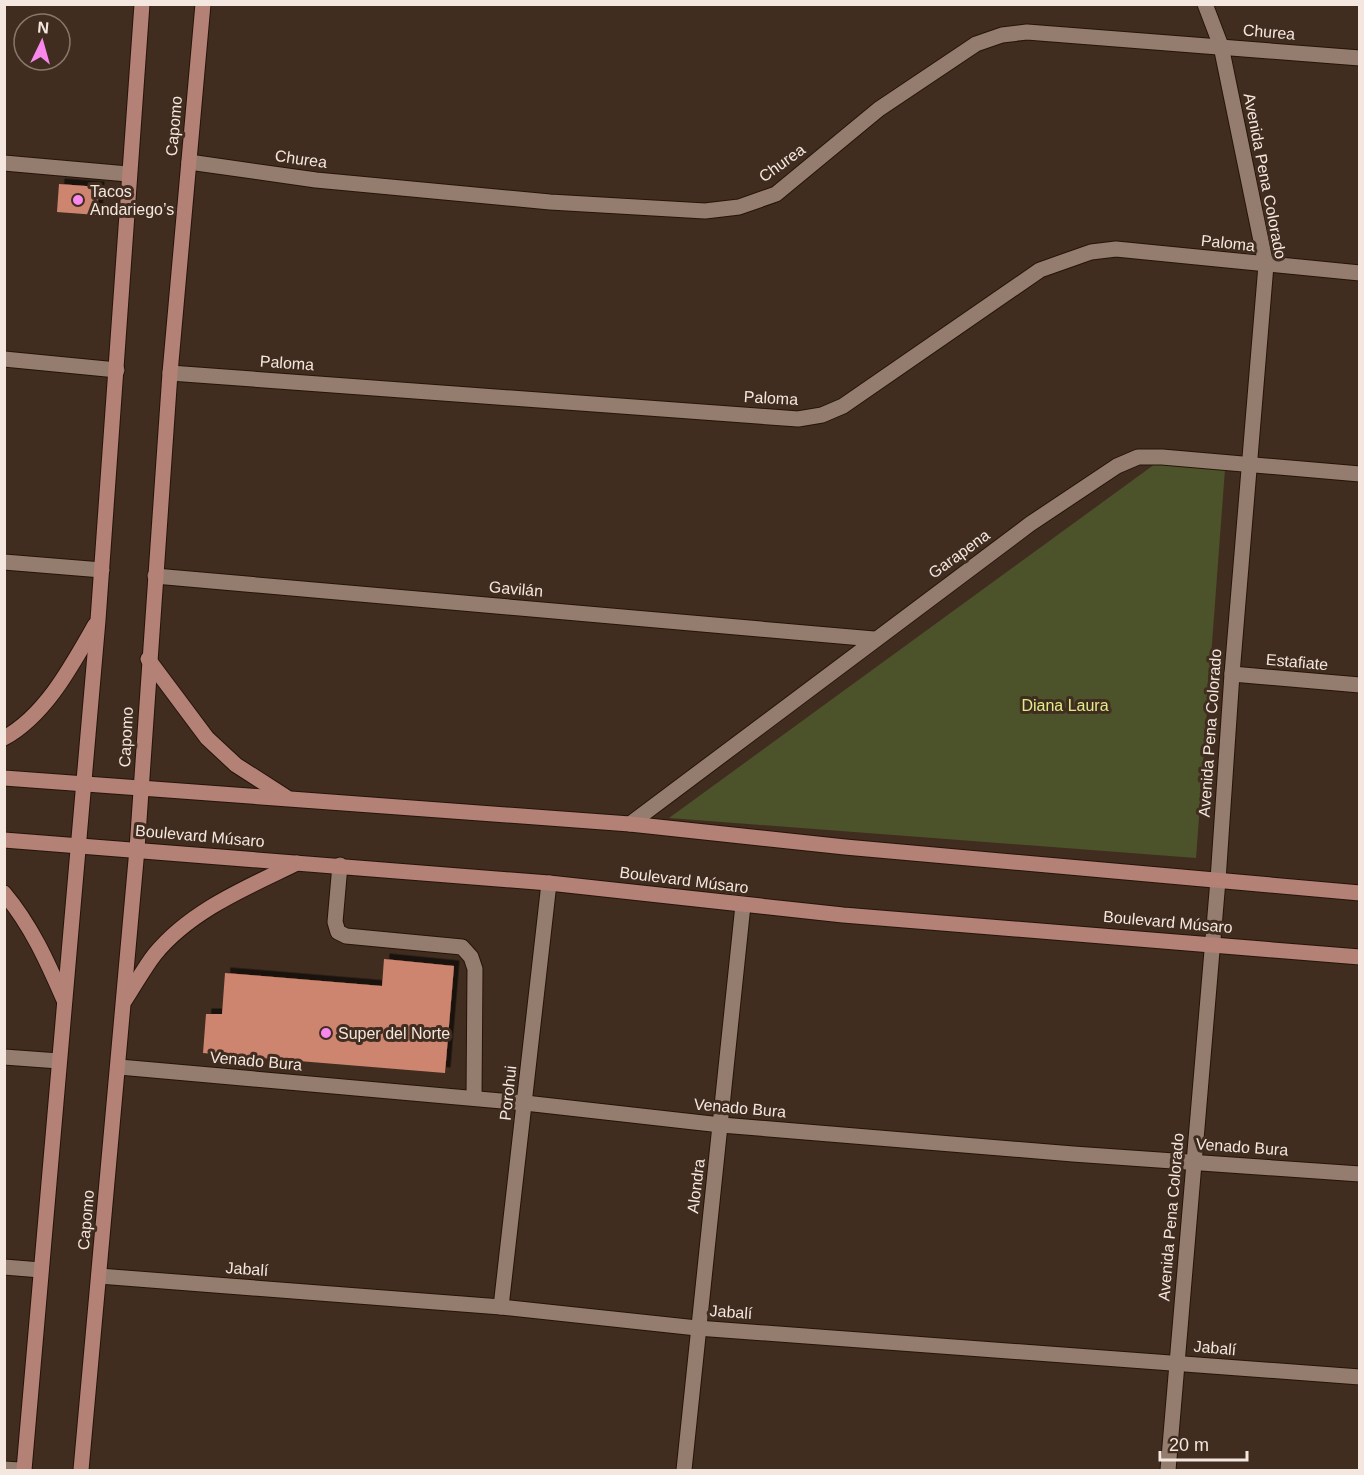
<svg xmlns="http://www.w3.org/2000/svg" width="1364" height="1475" font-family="Helvetica,sans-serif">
	<defs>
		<filter id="shadow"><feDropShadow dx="5.5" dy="-5.5" stdDeviation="0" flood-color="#0009"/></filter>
	</defs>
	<rect width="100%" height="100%" fill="#402d20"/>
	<polygon fill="#4c5229" points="1155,464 1225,469 1196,858 669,818"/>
	<g fill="#cd856f" filter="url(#shadow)">
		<polygon points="59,184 99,187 97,215 57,212"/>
		<polygon points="384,959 454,966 445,1073 203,1053 206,1014 222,1014 225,973 382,986"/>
	</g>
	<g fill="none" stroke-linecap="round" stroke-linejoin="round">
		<defs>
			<polyline id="lane" points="340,865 335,922 338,932 346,936 462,947 471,957 475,969 474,1098"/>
			<g id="street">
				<polyline points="189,162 316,180 550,202 705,211 739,207 776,194 879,109 976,44 1002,35 1027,32 1360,58"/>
				<polyline points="4,163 128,174"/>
				<polyline points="4,359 117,370"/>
				<polyline points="170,373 798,419 822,415 843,406 1040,270 1091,252 1116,249 1360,273"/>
				<polyline points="4,562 102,570"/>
				<polyline points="155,576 874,639"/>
				<polyline points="1232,674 1360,685"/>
				<polyline points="630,824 1030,524 1117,466 1138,457 1162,457 1360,474"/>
				<polyline points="4,1057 59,1061"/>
				<polyline points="119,1067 525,1103 721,1125 1073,1154 1360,1174"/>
				<polyline points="4,1267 41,1270"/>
				<polyline points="99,1276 501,1307 697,1328 1360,1377"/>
				<polyline points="501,1307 549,883"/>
				<polyline points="4,1469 20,1470"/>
				<polyline points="684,1470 743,905"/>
				<polyline points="1168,1470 1218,880 1232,674 1266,265 1221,46 1205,4"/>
			</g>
			<g id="secondary">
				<polyline points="148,659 207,738 236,765 286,797"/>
				<path d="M4,738c42,-23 68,-73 91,-113"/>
				<polyline points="4,778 630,824 845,847 1360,893"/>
				<polyline points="4,840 549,883 843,915 1360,957"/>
				<path d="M4,893c27,32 43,68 60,107"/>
				<path d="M125,1000c10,-15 19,-32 30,-46 36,-44 93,-67 142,-91"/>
				<polyline points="24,1470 98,620 142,4"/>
				<polyline points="81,1470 137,849 170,373 203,4"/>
			</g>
		</defs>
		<use href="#lane" stroke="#261409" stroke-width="17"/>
		<use href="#street" stroke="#261409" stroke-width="17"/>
		<use href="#secondary" stroke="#261409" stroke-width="17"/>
		<use href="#lane" stroke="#947d6f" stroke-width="15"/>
		<use href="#street" stroke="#947d6f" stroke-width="15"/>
		<use href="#secondary" stroke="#b38176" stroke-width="15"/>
	</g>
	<g fill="#f888eb" stroke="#402d20" stroke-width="2">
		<circle cx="78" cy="200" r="6"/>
		<circle cx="326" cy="1033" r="6"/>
	</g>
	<g text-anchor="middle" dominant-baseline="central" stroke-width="6" stroke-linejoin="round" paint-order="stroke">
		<g font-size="16" fill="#f4e7df" stroke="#402d20">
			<text transform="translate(1269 32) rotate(5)">Churea</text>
			<text transform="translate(174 126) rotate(-85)">Capomo</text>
			<text transform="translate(301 159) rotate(8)">Churea</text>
			<text transform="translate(782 163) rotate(-36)">Churea</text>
			<text transform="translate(1265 176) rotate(79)">Avenida Pena Colorado</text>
			<text transform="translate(1228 243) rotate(6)">Paloma</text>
			<text transform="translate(287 363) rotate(4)">Paloma</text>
			<text transform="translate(771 398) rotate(3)">Paloma</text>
			<text transform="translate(959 554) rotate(-36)">Garapena</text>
			<text transform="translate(516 589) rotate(5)">Gavilán</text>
			<text transform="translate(1297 662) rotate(5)">Estafiate</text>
			<text transform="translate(1210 733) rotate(-86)">Avenida Pena Colorado</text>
			<text transform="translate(126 737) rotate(-87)">Capomo</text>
			<text transform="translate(200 836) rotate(5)">Boulevard Músaro</text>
			<text transform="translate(684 880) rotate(7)">Boulevard Músaro</text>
			<text transform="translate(1168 922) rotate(5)">Boulevard Músaro</text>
			<text transform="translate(256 1061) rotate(5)">Venado Bura</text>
			<text transform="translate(508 1093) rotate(-84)">Porohui</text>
			<text transform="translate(740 1108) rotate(5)">Venado Bura</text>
			<text transform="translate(1242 1147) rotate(4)">Venado Bura</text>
			<text transform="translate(696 1186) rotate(-83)">Alondra</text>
			<text transform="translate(1171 1217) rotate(-85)">Avenida Pena Colorado</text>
			<text transform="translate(86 1220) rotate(-85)">Capomo</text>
			<text transform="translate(247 1269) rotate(4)">Jabalí</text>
			<text transform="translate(731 1312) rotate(4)">Jabalí</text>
			<text transform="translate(1215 1348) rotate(5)">Jabalí</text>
		</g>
		<g font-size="16" fill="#f4e7df" stroke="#402d20" text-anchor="start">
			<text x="90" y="191">Tacos<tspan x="90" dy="18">Andariego’s</tspan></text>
			<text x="338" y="1033">Super del Norte</text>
		</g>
		<g font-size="16" fill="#dfed89" stroke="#402d20">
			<text x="1065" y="705">Diana Laura</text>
		</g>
	</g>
	<rect width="1364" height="1475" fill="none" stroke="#f4e7df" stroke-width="12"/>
	<g transform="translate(42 42) rotate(5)"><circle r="28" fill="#402d20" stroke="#88776c" stroke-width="1.5"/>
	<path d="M0-4.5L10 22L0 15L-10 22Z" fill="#f888eb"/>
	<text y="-9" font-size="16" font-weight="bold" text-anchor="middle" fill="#f4e7df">N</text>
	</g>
	<path d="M1160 1451v9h87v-9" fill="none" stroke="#f4e7df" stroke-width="3"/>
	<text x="1169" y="1451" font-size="18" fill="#f4e7df" stroke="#402d20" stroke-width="4.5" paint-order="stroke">20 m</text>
</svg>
